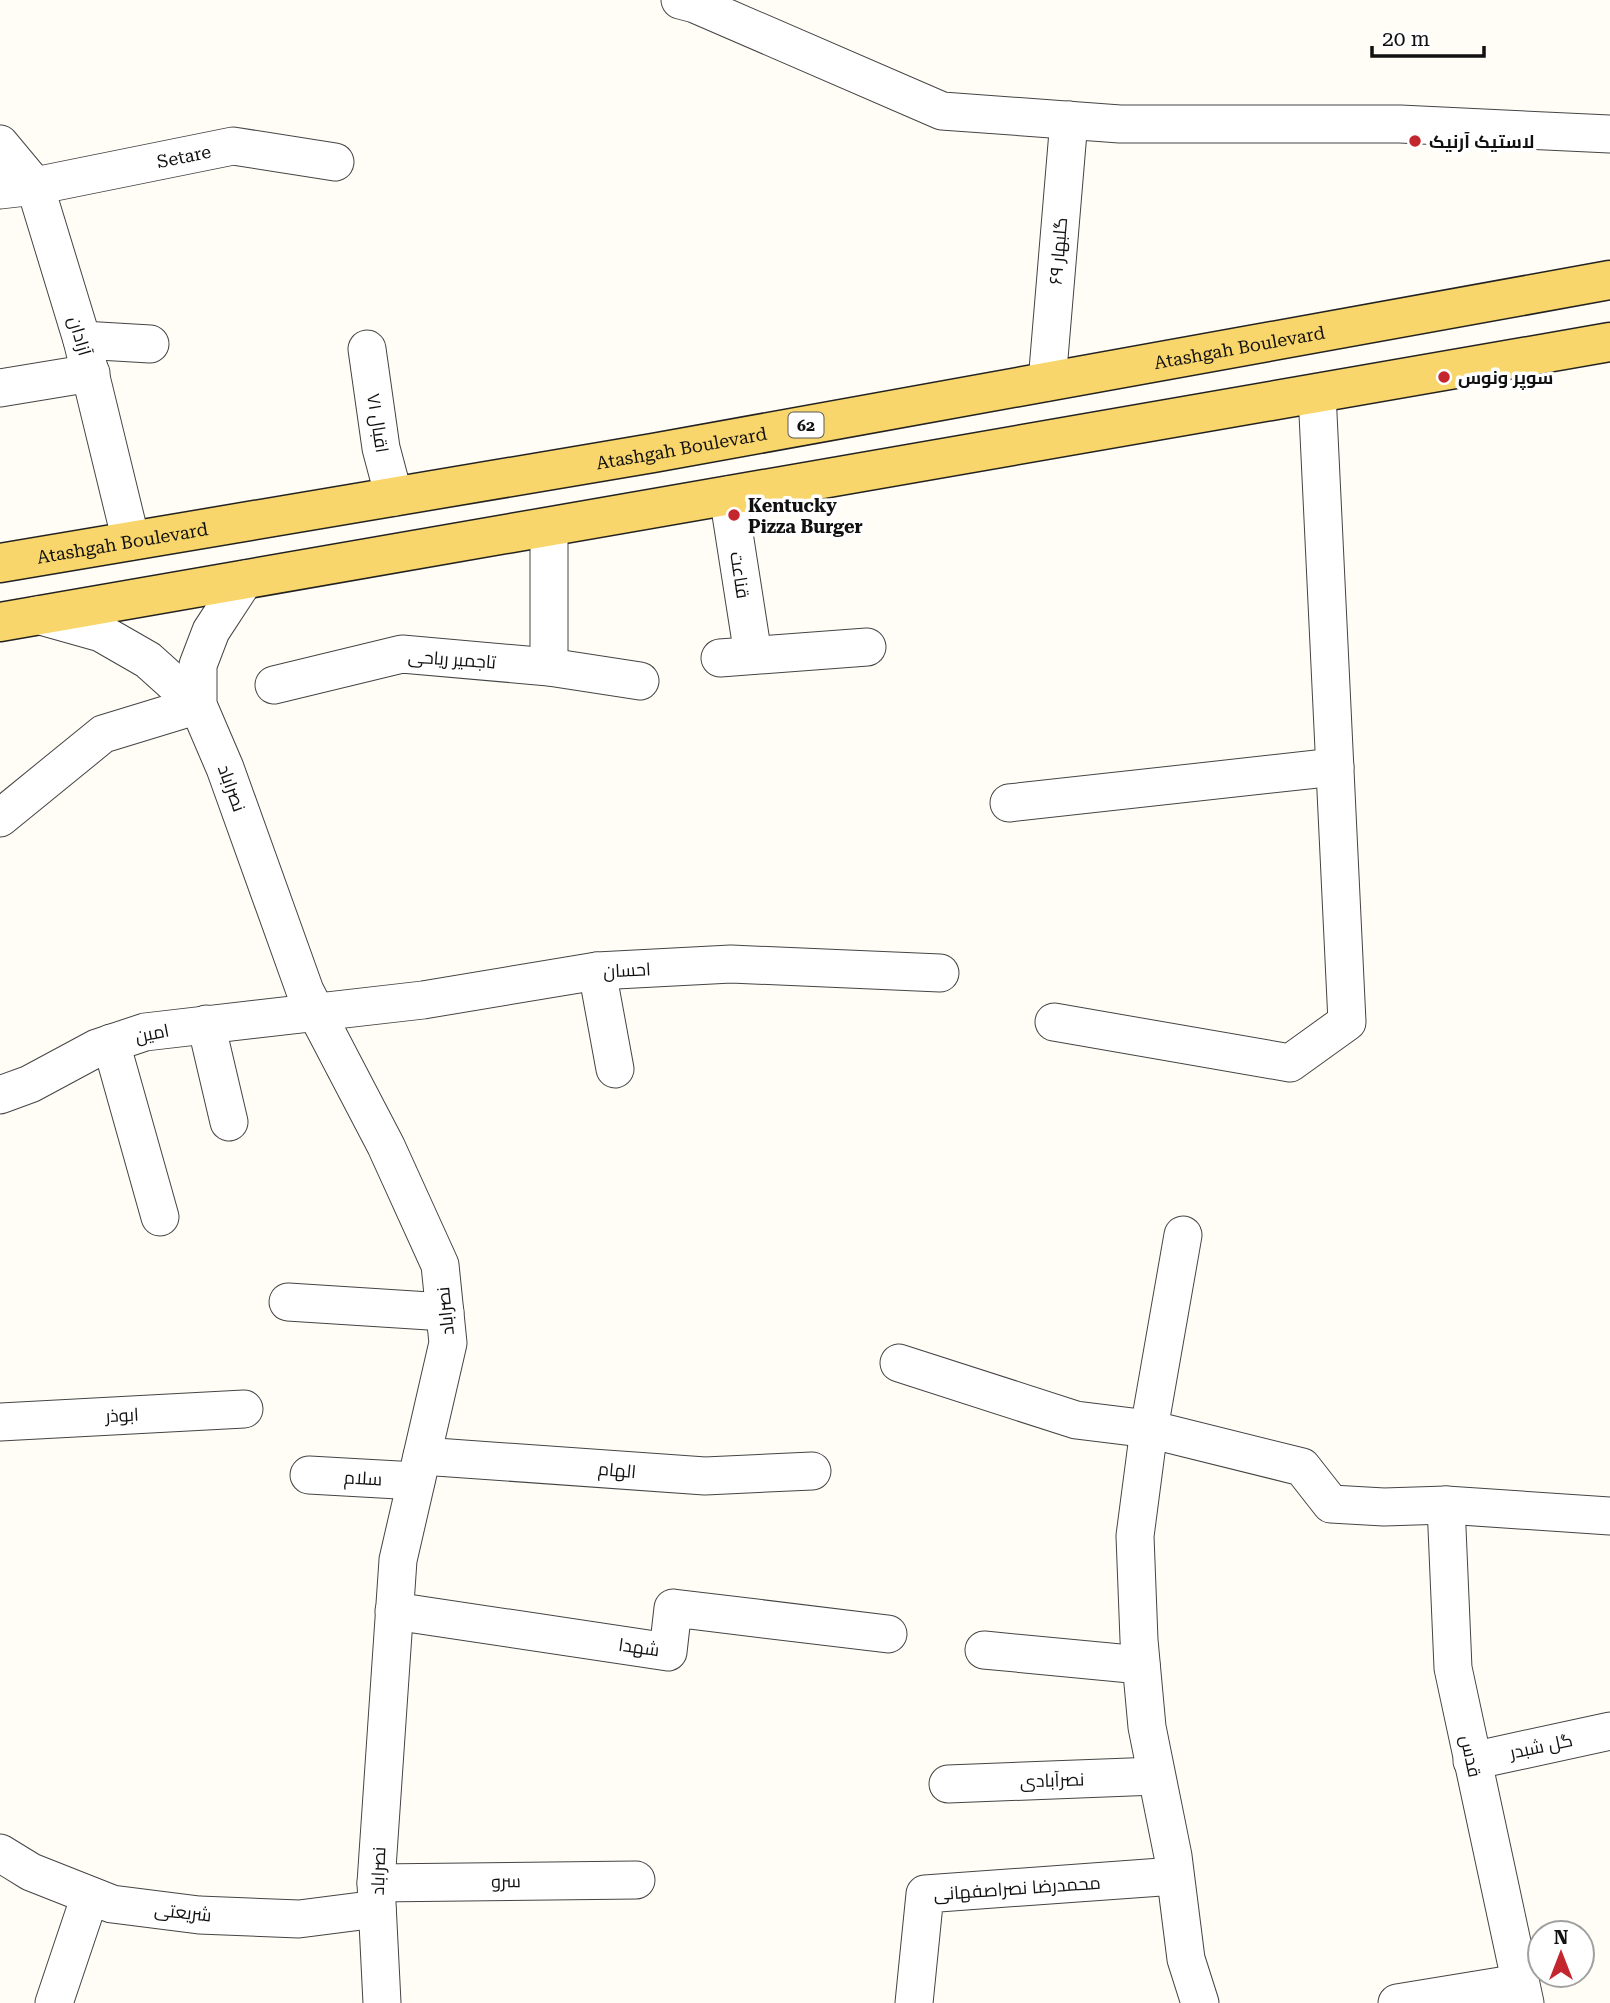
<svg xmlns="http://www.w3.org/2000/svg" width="1610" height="2003" font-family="'Roboto Serif',Cairo,serif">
	<rect width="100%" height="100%" fill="#fffdf5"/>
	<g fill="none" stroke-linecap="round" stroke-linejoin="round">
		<defs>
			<g id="minor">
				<polyline points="680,0 695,4 942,111 1120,124 1400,124 1610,134"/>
				<polyline points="0,144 35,186 82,340 131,541"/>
				<path id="s1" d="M0,190l35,-4 198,-40 102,16"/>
				<polyline points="82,340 150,344"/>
				<polyline points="367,349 381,448 394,497"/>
				<polyline points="1047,382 1069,120"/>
				<polyline points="0,388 91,373"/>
				<polyline points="728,495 753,655"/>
				<polyline points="549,527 549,667"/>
				<polyline points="245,579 211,631 198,665 198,705 225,768 305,991 386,1146 440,1265 448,1343 398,1560 376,1883 382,2003"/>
				<polyline points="37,615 101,633 148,660 198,705"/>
				<polyline points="720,658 867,647"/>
				<polyline points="274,685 402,654 549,667 640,681"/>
				<polyline points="1009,803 1335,767"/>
				<polyline points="0,818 103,734 198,705"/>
				<polyline points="597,971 615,1069"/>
				<polyline points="1054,1022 1290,1063 1347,1022 1317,393"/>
				<polyline points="206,1024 229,1122"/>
				<polyline points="111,1043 160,1217"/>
				<polyline points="0,1095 30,1084 97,1048 145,1032 423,1000 597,971 731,964 940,973"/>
				<polyline points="1183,1235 1149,1429 1135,1536 1139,1640 1147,1727 1173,1856 1186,1959 1200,2003"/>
				<polyline points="288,1302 445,1312"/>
				<polyline points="899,1363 1076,1420 1149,1429 1302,1467 1331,1504 1384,1507 1446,1505 1610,1516"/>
				<polyline points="0,1422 244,1409"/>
				<polyline points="422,1456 705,1476 812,1471"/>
				<polyline points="309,1475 416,1481"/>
				<polyline points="1446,1505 1453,1668 1525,2003"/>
				<polyline points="394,1611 668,1652 673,1608 888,1634"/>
				<polyline points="984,1650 1141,1665"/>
				<polyline points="1472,1761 1610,1731"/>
				<polyline points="948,1784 1156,1776"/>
				<polyline points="0,1853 31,1872 112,1904 199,1915 299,1919 377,1909"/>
				<polyline points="376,1883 636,1880"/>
				<polyline points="54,2003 90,1896"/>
				<polyline points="914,2003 925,1894 1175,1876"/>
				<polyline points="1397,2003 1519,1983"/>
			</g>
			<g id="major">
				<path id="s2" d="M0,563l653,-110 957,-173"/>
				<polyline points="0,622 1610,342"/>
			</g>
		</defs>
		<use href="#minor" stroke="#444" stroke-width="39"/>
		<use href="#major" stroke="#222" stroke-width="41"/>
		<use href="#minor" stroke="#fff" stroke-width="37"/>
		<use href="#major" stroke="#f9d66b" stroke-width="38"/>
	</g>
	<g fill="#c4262e" stroke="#fff" stroke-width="2.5">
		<circle cx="1415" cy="141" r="7"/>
		<circle cx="1444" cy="377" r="7"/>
		<circle cx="734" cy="515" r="7"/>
	</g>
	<g text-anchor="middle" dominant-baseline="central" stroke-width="7" stroke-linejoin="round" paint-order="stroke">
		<rect fill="#fff" stroke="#585858" stroke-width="2" x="788.5" y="412.5" width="35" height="25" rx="5"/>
		<g font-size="16" font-weight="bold" fill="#111">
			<text x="806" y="425">62</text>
		</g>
		<g font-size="18" font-weight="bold" fill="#111" stroke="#fff" text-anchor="start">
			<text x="1429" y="141">لاستیک آرنیک</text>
			<text x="1458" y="377">سوپر ونوس</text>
			<text x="748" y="505">Kentucky<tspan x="748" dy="21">Pizza Burger</tspan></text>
		</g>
		<g font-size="18" fill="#111" stroke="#fff">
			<text stroke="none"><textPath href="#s1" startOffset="187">Setare</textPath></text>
			<text transform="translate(1058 251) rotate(-85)">۶۹ گلبهار</text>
			<text transform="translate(80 336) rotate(74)">آزادان</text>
			<text stroke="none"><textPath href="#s2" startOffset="1258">Atashgah Boulevard</textPath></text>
			<text transform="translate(378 423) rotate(81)">۷۱ اقبال</text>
			<text stroke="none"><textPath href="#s2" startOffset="691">Atashgah Boulevard</textPath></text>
			<text stroke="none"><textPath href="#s2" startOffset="124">Atashgah Boulevard</textPath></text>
			<text transform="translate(740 575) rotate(81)">قناعت</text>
			<text transform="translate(452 659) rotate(4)">تاجمیر ریاحی</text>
			<text transform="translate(232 788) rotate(70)">نصراباد</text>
			<text transform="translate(627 970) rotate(-3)">احسان</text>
			<text transform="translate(152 1033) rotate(-11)">امین</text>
			<text transform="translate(445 1311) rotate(-96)">نصراباد</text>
			<text transform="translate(122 1415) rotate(-3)">ابوذر</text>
			<text transform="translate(617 1470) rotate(5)">الهام</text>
			<text transform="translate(363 1478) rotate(3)">سلام</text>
			<text transform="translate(639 1647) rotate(8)">شهدا</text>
			<text transform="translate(1541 1746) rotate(-12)">گل شبدر</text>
			<text transform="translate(1471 1756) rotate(78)">قدس</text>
			<text transform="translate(1052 1780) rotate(-2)">نصرآبادی</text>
			<text transform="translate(378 1871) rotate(-88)">نصراباد</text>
			<text transform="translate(506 1881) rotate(-1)">سرو</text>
			<text transform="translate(1017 1888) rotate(-4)">محمدرضا نصراصفهانی</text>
			<text transform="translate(183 1912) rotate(6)">شریعتی</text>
		</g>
	</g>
	<g transform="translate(1561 1954)"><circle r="33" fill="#ffffff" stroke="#a0a0a0" stroke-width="2"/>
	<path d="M0-5L12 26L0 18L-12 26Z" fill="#c4262e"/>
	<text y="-10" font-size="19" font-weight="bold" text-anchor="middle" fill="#111111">N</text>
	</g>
	<path d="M1372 46v10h112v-10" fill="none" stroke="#111111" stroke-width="3.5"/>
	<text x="1382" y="46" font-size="21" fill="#111111" stroke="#ffffff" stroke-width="5" paint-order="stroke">20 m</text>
</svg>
